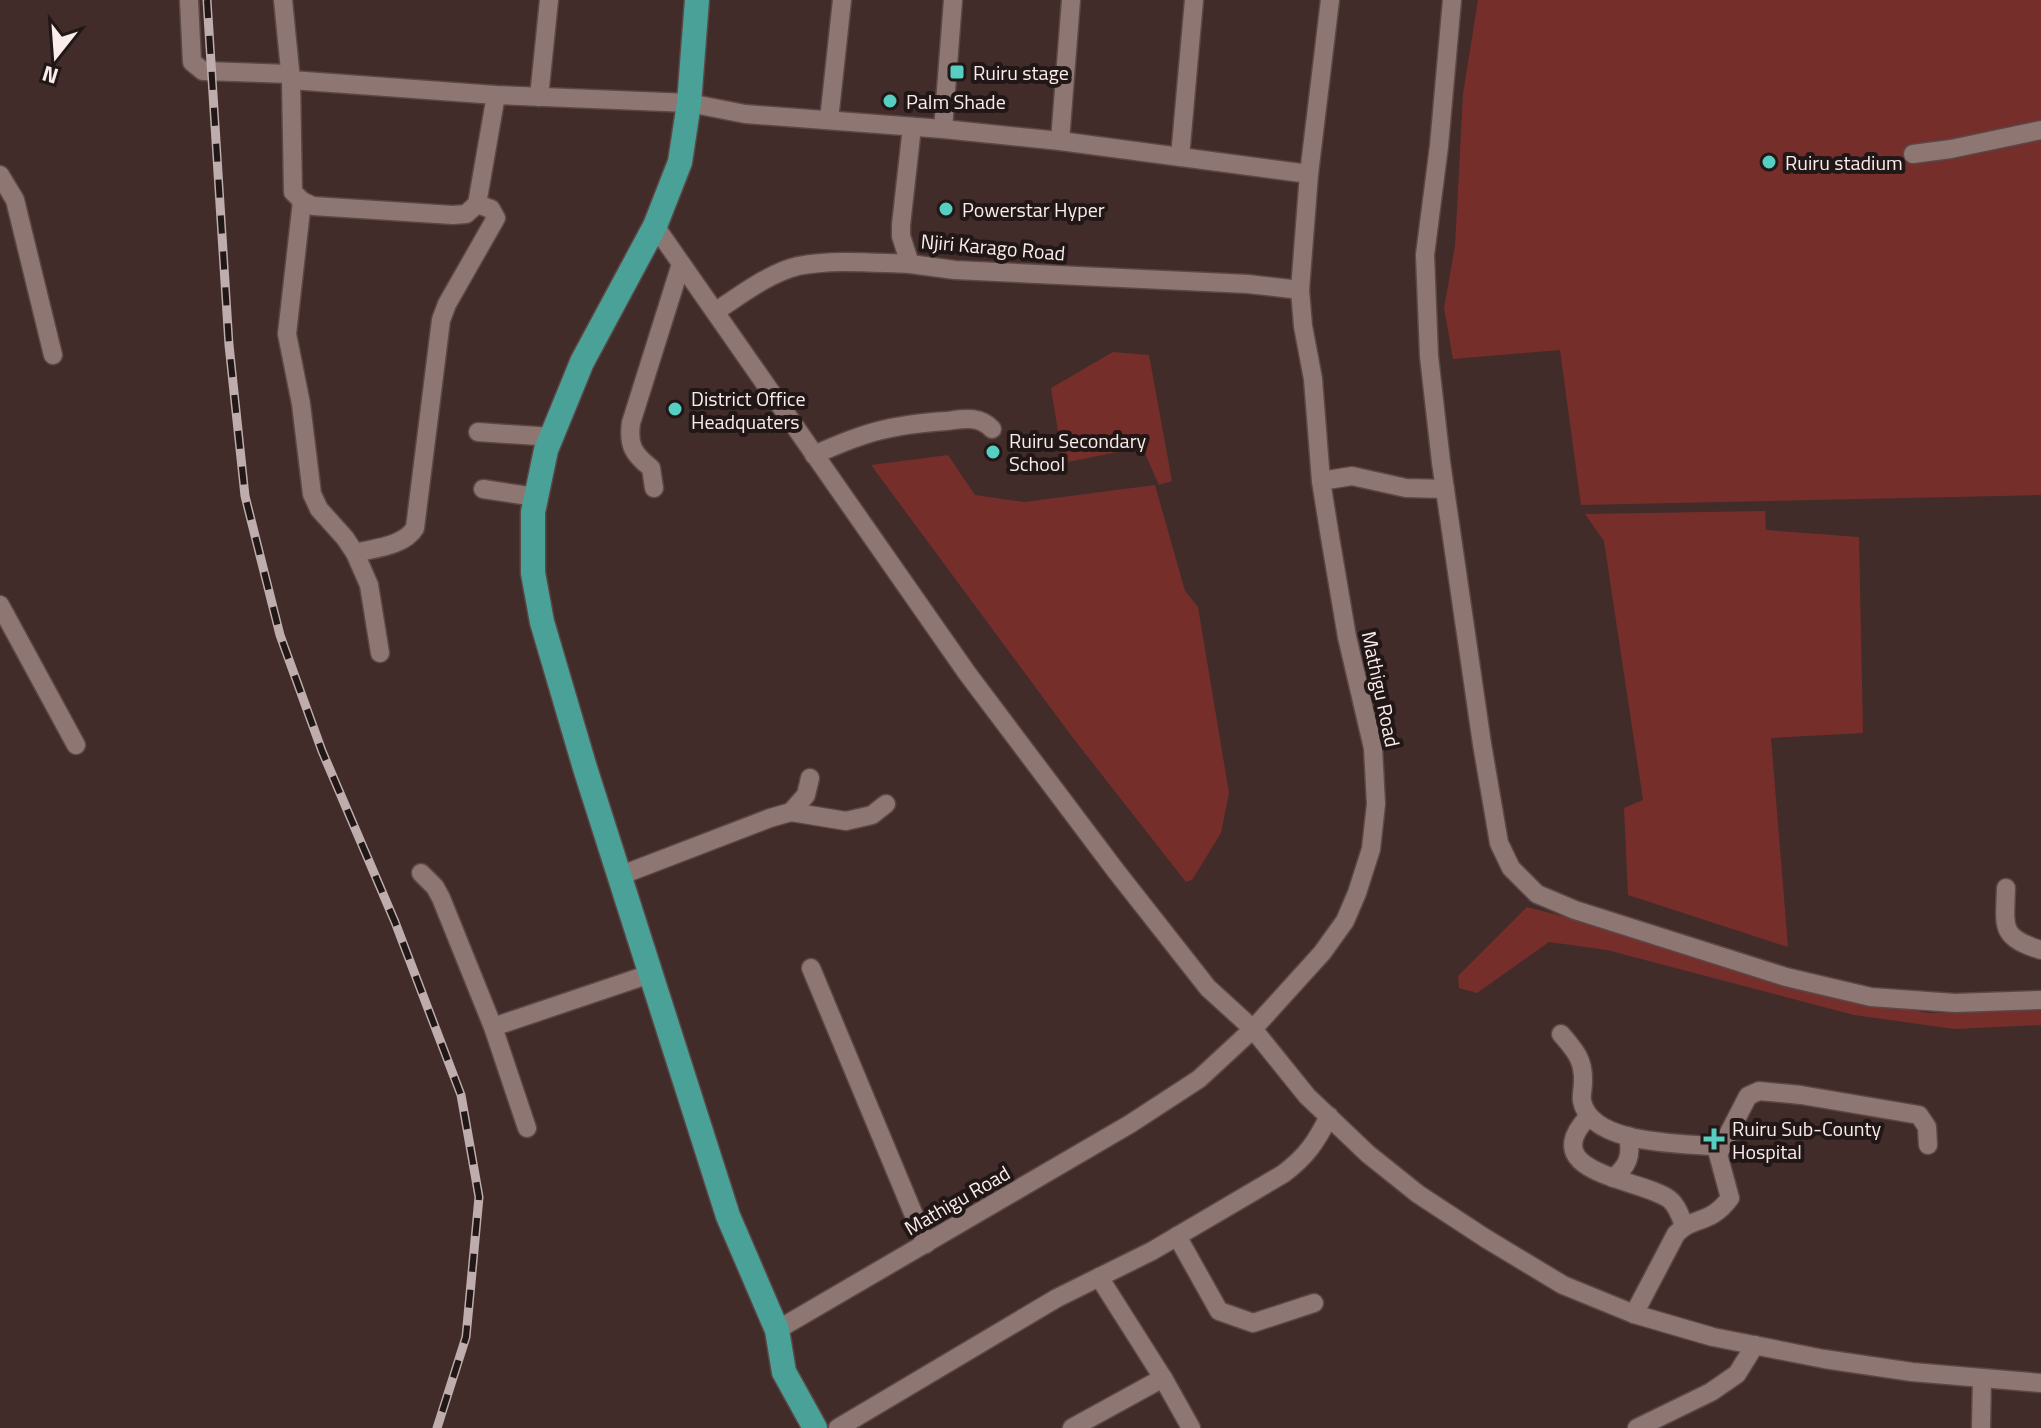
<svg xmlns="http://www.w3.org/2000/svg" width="2041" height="1428" font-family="'Titillium Web',sans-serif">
	<rect width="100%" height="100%" fill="#412c2a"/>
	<g fill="#762e2a">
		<polygon points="1478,0 2041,0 2041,495 1581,505 1560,350 1453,359 1444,308 1455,246 1463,94"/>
		<polygon points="1113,352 1149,355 1172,481 1159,485 1142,447 1063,463 1051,388"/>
		<polygon points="948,455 975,495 1024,502 1155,485 1185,591 1198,607 1229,793 1221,833 1192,880 1186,882 1073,738 871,465"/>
		<polygon points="1765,511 1766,530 1859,537 1863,733 1771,738 1788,947 1628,895 1624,808 1643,800 1604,541 1585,514"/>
		<polygon points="1527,907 1573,919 1747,974 1927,1013 2041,1010 2041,1025 1954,1029 1854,1015 1607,950 1549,942 1477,993 1459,988 1458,976"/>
	</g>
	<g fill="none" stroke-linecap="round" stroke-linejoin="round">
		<defs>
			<g id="minor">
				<polyline points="189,0 192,62 203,71 290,74"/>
				<polyline points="283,0 291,80 293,192 302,201 313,206 453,215 466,214 477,204 496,95"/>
				<polyline points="1452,0 1439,146 1425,255 1429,356 1441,462 1482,744 1499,843 1511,868 1537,894 1575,910 1786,977 1871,997 1955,1003 2041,1000"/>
				<polyline points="291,80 496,95 689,103 745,114 943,129 1060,141 1309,174"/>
				<polyline points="539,97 549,0"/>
				<polyline points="829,120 842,0"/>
				<polyline points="912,127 901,225 901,236 910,264 955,270 1248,284 1300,290"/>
				<polyline points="943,129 953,0"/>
				<polyline points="1060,141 1071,0"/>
				<polyline points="1913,154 1951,149 2041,130"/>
				<polyline points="1180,157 1194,0"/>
				<polyline points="0,175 15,200 53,355"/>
				<polyline points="302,201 287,334 301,404 312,494 319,509 345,538 355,553 369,585 380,653"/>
				<polyline points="655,226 967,673 1116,871 1208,988 1253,1029 1307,1096 1368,1154 1418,1194 1485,1238 1563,1285 1634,1314 1713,1337 1824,1359 1912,1372 2041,1383"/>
				<path d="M716,311c25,-16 53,-38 82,-45 37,-7 75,-3 112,-2"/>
				<polyline points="478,432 552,437"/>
				<path d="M814,455c51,-23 76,-30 132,-34 17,-2 33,-6 46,8"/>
				<polyline points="1321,481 1352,476 1406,488 1445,489"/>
				<path d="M654,488l-3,-20c-18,-14 -23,-23 -20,-45l50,-159"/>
				<polyline points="483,489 536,497"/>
				<path d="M355,553c20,-5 49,-7 60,-25l26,-208 6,-16 49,-86 -5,-9 -14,-5"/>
				<polyline points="0,605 76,745"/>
				<polyline points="791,812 806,795 810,778"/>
				<polyline points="421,873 435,887 441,898 493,1027"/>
				<polyline points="619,876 770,818 791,812 846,821 872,815 886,804"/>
				<path d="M2006,888c-1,39 -7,49 35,62"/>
				<polyline points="811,968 926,1244"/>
				<path d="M1561,1034c14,16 23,26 22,48 0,6 -2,14 -1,19 9,45 103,42 140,46"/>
				<path d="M1589,1116c-56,58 51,62 80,83 8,6 12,18 15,27"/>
				<polyline points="527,1128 493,1027 650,974"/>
				<path d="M1613,1178c15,-12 19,-22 15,-42"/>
				<polyline points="1177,1236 1219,1311 1253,1323 1314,1303"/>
				<path d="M1634,1314l42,-80c18,-19 33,-8 54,-36l-12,-44 30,-58 11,-5 42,4 118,20 8,12 1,18"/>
				<polyline points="777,1330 1130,1124 1199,1079 1253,1029 1322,953 1345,921 1357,893 1371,849 1376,804 1373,748 1347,637 1330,537 1321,481 1313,379 1303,326 1300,290 1309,174 1330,0"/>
				<polyline points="1163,1378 1191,1428"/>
				<path d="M838,1428l219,-130 95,-47 131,-77c23,-17 34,-33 46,-58"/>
				<polyline points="1072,1428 1163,1378 1099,1277"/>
				<polyline points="1637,1428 1711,1392 1737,1374 1755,1345"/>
				<polyline points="1981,1428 1982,1378"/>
			</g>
			<polyline id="major" points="697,0 689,103 680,162 655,226 582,362 546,450 533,512 533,573 542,622 585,768 728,1216 777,1330 784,1372 815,1428"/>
		</defs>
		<use href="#minor" stroke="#5a4847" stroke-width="21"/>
		<use href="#major" stroke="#5a4847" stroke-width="27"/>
		<use href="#minor" stroke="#8e7673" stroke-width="18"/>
		<use href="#major" stroke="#4aa198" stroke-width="24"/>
		<defs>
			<polyline id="rail" points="207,0 229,345 245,496 280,635 322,751 395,922 461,1095 479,1197 466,1337 437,1428"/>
		</defs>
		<use href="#rail" stroke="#beadac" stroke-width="9"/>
		<use href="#rail" stroke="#211716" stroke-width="6" stroke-dasharray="18" stroke-linecap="butt"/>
	</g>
	<g fill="#57cec2" stroke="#211716" stroke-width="3">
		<rect x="949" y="64" width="16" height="16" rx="4"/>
		<circle cx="890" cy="101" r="8"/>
		<circle cx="1769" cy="162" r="8"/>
		<circle cx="946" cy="209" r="8"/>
		<circle cx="675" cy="409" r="8"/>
		<circle cx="993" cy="452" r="8"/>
		<path d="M1710 1127h8v8h8v8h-8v8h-8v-8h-8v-8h8z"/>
	</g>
	<g text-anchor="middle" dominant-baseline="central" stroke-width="8" stroke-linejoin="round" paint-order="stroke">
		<g font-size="20" fill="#faeceb" stroke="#211716" text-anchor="start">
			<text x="973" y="72">Ruiru stage</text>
			<text x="906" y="101">Palm Shade</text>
			<text x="1785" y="162">Ruiru stadium</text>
			<text x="962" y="209">Powerstar Hyper</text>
			<text x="691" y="398">District Office<tspan x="691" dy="23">Headquaters</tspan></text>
			<text x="1009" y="440">Ruiru Secondary<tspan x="1009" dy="23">School</tspan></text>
			<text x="1732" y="1128">Ruiru Sub-County<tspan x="1732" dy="23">Hospital</tspan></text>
		</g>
		<g font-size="20" fill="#faeceb" stroke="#211716">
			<text transform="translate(993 247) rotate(5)">Njiri Karago Road</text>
			<text transform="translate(1381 689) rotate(78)">Mathigu Road</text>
			<text transform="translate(957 1200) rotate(-30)">Mathigu Road</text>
		</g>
	</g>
	<g transform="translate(56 56) rotate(197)" stroke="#211716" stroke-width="6" paint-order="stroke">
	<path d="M0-6L14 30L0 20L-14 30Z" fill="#faeceb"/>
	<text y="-12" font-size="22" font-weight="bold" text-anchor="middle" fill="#faeceb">N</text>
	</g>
</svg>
